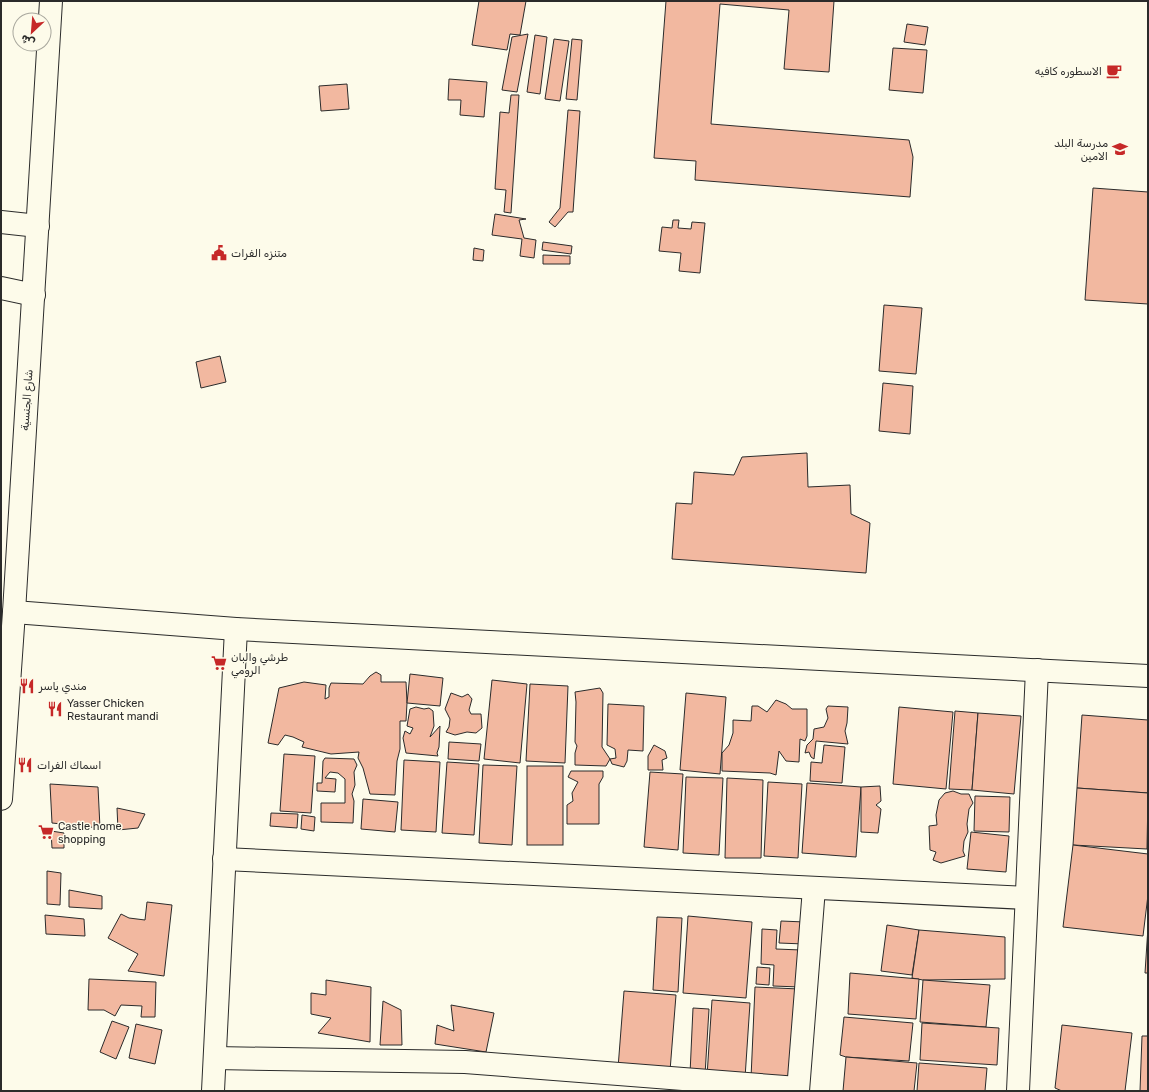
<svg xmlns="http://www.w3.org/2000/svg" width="1149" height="1092" font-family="Rubik,Vazirmatn,sans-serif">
	<rect width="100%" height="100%" fill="#fdfbea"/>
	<g fill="#f2b8a0" stroke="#2b2b2b">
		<polygon points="479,1 526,1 520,35 510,34 507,50 472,45"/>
		<polygon points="666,1 834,1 829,72 784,69 789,10 720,4 711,124 909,140 913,157 910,197 695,180 696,161 654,158"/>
		<polygon points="907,24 928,27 925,45 904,42"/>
		<polygon points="528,34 517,92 502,90 512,37"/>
		<polygon points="535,35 547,37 540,94 527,92"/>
		<polygon points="554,39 569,41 560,101 545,99"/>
		<polygon points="572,39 582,40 577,100 566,99"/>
		<polygon points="893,48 927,50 923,93 889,90"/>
		<polygon points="449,79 487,82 484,117 460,115 461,100 448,100"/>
		<polygon points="347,84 349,109 321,111 319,86"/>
		<polygon points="511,95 519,95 511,213 504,212 506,190 495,189 500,112 509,113"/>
		<polygon points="568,110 580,111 573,212 568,212 555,227 549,222 560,208"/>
		<polygon points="1093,188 1148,192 1148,304 1085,300"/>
		<polygon points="495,214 526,219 519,220 524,238 536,240 534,258 520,256 522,239 492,235"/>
		<polygon points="673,220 679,220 678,228 691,229 692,222 705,223 700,273 679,271 681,253 659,251 662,227 672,228"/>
		<polygon points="543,242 572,246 571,254 542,250"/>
		<polygon points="474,248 484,250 483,261 473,260"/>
		<polygon points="543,255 570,256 570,264 543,264"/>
		<polygon points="884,305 922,308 916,374 879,371"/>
		<polygon points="220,356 226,382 201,388 196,362"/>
		<polygon points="883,383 913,386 910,434 879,431"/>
		<polygon points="807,453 808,487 850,485 851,514 870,523 866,573 672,559 676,503 692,504 694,472 734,475 742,457"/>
		<polygon points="376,672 381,675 381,682 406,682 407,703 406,721 400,721 400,749 397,761 395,795 370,794 363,768 358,758 359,752 331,754 302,747 304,742 293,737 285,735 278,745 268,743 279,688 304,682 326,685 325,699 329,697 329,688 331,683 363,684 370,676"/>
		<polygon points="410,674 443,678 440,706 407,703"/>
		<polygon points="492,680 527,684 520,763 484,759"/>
		<polygon points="530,684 568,686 565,763 526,761"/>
		<polygon points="600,688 603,693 602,747 610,759 606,766 575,765 575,753 577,746 575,742 576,702 575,692"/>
		<polygon points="451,693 462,697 468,694 472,699 469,710 471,714 481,714 482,728 476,733 467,732 455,735 446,732 449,727 450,719 445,709"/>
		<polygon points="686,693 726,697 720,774 680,770"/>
		<polygon points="776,700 786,704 792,709 807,709 807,736 805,741 800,739 799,762 786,761 779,751 776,775 770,773 722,771 722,753 729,745 733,733 733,720 751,721 752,706 758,706 767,712"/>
		<polygon points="608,704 644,706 643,751 628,750 627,761 624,767 612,764 610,759 616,758 615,749 607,745"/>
		<polygon points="828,706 848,707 847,723 845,731 848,744 816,741 814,759 811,757 809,752 805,753 807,745 813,739 814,729 824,727 828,718 826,709"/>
		<polygon points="416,707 424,709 429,708 433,711 434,726 430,737 440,726 439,747 437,753 438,756 406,753 403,738 405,731 410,734 413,728 407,726 410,709"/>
		<polygon points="899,707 953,712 946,789 893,784"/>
		<polygon points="955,711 978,713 972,790 949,789"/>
		<polygon points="978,713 1021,716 1014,794 972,790"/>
		<polygon points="1082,715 1148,720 1148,793 1077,788"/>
		<polygon points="449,742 481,744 479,761 448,759"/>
		<polygon points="654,745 665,751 667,758 662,760 663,770 648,770 648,756"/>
		<polygon points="824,745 845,747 842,783 810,781 811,762 822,763"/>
		<polygon points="284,754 315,756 311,813 280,811"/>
		<polygon points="325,758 354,759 357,765 354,772 355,785 352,794 354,801 353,823 321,822 321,803 345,803 345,779 338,773 330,772 325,778 336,779 335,792 317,791 317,783 322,783 323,761"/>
		<polygon points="404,760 440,762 436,832 401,830"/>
		<polygon points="447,762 479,764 474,835 442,833"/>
		<polygon points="483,765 517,766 512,845 479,843"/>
		<rect x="527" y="766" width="36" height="79"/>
		<polygon points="571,771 603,771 603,777 599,784 599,824 567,824 567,805 573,801 572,793 578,782 568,777"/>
		<polygon points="650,772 683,774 678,850 644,847"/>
		<polygon points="686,777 723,778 719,855 683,853"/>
		<polygon points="727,778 763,780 761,858 725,858"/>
		<polygon points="768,782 802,784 798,858 764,856"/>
		<polygon points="807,783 861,787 856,857 802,853"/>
		<polygon points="50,784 98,787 100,828 52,823"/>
		<polygon points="880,786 881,801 876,805 881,809 878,833 861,832 861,787"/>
		<polygon points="1077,788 1148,793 1147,849 1073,845"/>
		<polygon points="953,791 961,794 969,794 973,803 969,809 967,824 968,832 964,841 963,851 965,856 941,863 933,860 936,852 930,850 929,826 937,825 936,815 939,800 945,793"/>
		<polygon points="975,796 1010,797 1009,832 974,831"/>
		<polygon points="363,799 398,802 395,832 361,829"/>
		<polygon points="117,808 145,814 138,828 118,830"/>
		<polygon points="271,813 298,814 297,828 270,826"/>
		<polygon points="302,815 315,817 314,831 301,829"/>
		<polygon points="51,831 64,833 64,848 52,848"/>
		<polygon points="971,832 1009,836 1006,872 967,869"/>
		<polygon points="1073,845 1148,854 1148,895 1143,936 1063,927"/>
		<polygon points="47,871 61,873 60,905 47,904"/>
		<polygon points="69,890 102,896 102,909 69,907"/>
		<polygon points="147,902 172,905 164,976 128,971 138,954 108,938 121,914 129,918 145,920"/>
		<polygon points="45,915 84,919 85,936 46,934"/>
		<polygon points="688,916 752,922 746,998 683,993"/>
		<polygon points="657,917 682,918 678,992 653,990"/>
		<polygon points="781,921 805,922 804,944 779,943"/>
		<polygon points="887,925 919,930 912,975 881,971"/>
		<polygon points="1148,927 1148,973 1145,973"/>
		<polygon points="762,929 777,930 776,949 801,950 800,987 773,986 774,965 761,964"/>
		<polygon points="919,930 1005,937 1005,979 923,980 912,978"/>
		<polygon points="757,967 770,968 769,985 756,984"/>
		<polygon points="850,973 919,979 916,1019 848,1014"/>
		<polygon points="89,979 156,982 155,1017 141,1017 142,1006 121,1005 115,1016 104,1010 88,1010"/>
		<polygon points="326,980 371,987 370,1042 318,1033 331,1018 311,1014 311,993 326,995"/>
		<polygon points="923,980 990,985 986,1027 920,1022"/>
		<polygon points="755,987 799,989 795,1079 751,1078"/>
		<polygon points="624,991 676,995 670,1071 618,1068"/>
		<polygon points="712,1000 750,1003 745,1078 707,1076"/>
		<polygon points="383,1001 401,1010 402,1045 380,1045"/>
		<polygon points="451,1005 494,1013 486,1052 435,1044 437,1025 454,1031"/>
		<polygon points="693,1008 709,1009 705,1075 690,1074"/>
		<polygon points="844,1017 913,1023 909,1061 846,1057 840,1055"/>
		<polygon points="112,1021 129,1027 116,1059 100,1052"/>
		<polygon points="922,1023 999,1028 997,1065 920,1060"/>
		<polygon points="136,1024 162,1030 155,1064 129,1058"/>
		<polygon points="1062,1025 1132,1033 1125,1091 1062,1091 1055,1088"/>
		<polygon points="1142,1036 1148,1036 1148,1091 1140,1091"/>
		<polygon points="846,1057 917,1063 914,1091 843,1091"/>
		<polygon points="919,1063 987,1068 985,1091 917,1091"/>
	</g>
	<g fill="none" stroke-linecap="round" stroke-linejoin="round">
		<defs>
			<g id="minor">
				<polyline points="14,612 236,629 1148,676"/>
				<polyline points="224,859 1026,898"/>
				<polyline points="215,1058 465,1062 798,1088"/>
				<polyline points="213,1091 236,629"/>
				<polyline points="798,1091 814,888"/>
				<polyline points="1018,1091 1037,670"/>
			</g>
			<g id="major">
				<polyline points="1,222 38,226"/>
				<polyline points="1,288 34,295"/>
				<polyline points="1,799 14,612 51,1"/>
			</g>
		</defs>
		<use href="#minor" stroke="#2b2b2b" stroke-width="24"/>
		<use href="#major" stroke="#2b2b2b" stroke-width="24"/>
		<use href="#minor" stroke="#fdfbea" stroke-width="22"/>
		<use href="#major" stroke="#fdfbea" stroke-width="22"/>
	</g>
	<defs>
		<symbol id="cafe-bare" viewBox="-9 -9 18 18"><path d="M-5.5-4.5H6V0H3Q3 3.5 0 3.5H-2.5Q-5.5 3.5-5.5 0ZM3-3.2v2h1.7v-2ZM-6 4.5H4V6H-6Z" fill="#c62828" stroke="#fdfbea" stroke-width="2.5" paint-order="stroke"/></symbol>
		<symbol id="school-bare" viewBox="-9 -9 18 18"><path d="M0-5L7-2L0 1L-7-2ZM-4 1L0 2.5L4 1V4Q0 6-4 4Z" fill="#c62828" stroke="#fdfbea" stroke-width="2.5" paint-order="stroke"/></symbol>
		<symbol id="civic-bare" viewBox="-9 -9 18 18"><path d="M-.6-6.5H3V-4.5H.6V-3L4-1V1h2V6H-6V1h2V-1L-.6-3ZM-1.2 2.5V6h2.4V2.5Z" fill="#c62828" stroke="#fdfbea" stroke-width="2.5" paint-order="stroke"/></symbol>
		<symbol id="supermarket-bare" viewBox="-9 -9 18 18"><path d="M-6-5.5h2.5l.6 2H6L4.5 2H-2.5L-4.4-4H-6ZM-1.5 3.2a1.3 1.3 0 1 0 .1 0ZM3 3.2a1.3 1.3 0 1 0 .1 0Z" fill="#c62828" stroke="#fdfbea" stroke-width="2.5" paint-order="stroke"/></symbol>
		<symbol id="restaurant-bare" viewBox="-9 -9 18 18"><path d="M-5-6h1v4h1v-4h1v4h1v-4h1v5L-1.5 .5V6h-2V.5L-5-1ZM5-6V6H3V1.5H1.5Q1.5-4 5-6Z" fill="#c62828" stroke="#fdfbea" stroke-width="2.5" paint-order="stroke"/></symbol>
	</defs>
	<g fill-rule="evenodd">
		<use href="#cafe-bare" x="1103" y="60" width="22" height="22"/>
		<use href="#school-bare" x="1109" y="138" width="22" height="22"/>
		<use href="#civic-bare" x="208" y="242" width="22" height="22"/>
		<use href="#supermarket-bare" x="208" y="652" width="22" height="22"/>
		<use href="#restaurant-bare" x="16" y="675" width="22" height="22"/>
		<use href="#restaurant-bare" x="44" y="698" width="22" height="22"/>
		<use href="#restaurant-bare" x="14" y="754" width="22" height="22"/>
		<use href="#supermarket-bare" x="35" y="821" width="22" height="22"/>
	</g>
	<g text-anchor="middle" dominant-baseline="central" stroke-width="3" stroke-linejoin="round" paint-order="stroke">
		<g font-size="11" fill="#2b2b2b" stroke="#fdfbea" text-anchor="start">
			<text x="1102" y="71" text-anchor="end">الاسطوره كافيه</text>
			<text x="1108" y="143" text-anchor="end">مدرسة البلد<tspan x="1108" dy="13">الامين</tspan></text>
			<text x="231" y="253">متنزه الفرات</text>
			<text x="231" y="657">طرشي والبان<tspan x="231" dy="13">الرومي</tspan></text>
			<text x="39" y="686">مندي ياسر</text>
			<text x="67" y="703">Yasser Chicken<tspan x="67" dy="13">Restaurant mandi</tspan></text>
			<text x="37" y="765">اسماك الفرات</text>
			<text x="58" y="826">Castle home<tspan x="58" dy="13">shopping</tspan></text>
		</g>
		<g font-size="11" fill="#2b2b2b" stroke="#fdfbea">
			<text transform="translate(27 400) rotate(-86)">شارع الجنسية</text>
		</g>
	</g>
	<rect width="1149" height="1092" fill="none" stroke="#2b2b2b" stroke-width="4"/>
	<g transform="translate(32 32) rotate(206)"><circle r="19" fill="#fdfbea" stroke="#a9a89e"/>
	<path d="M0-3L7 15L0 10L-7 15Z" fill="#c62828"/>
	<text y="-6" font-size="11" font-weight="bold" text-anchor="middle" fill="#2b2b2b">ش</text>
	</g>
</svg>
